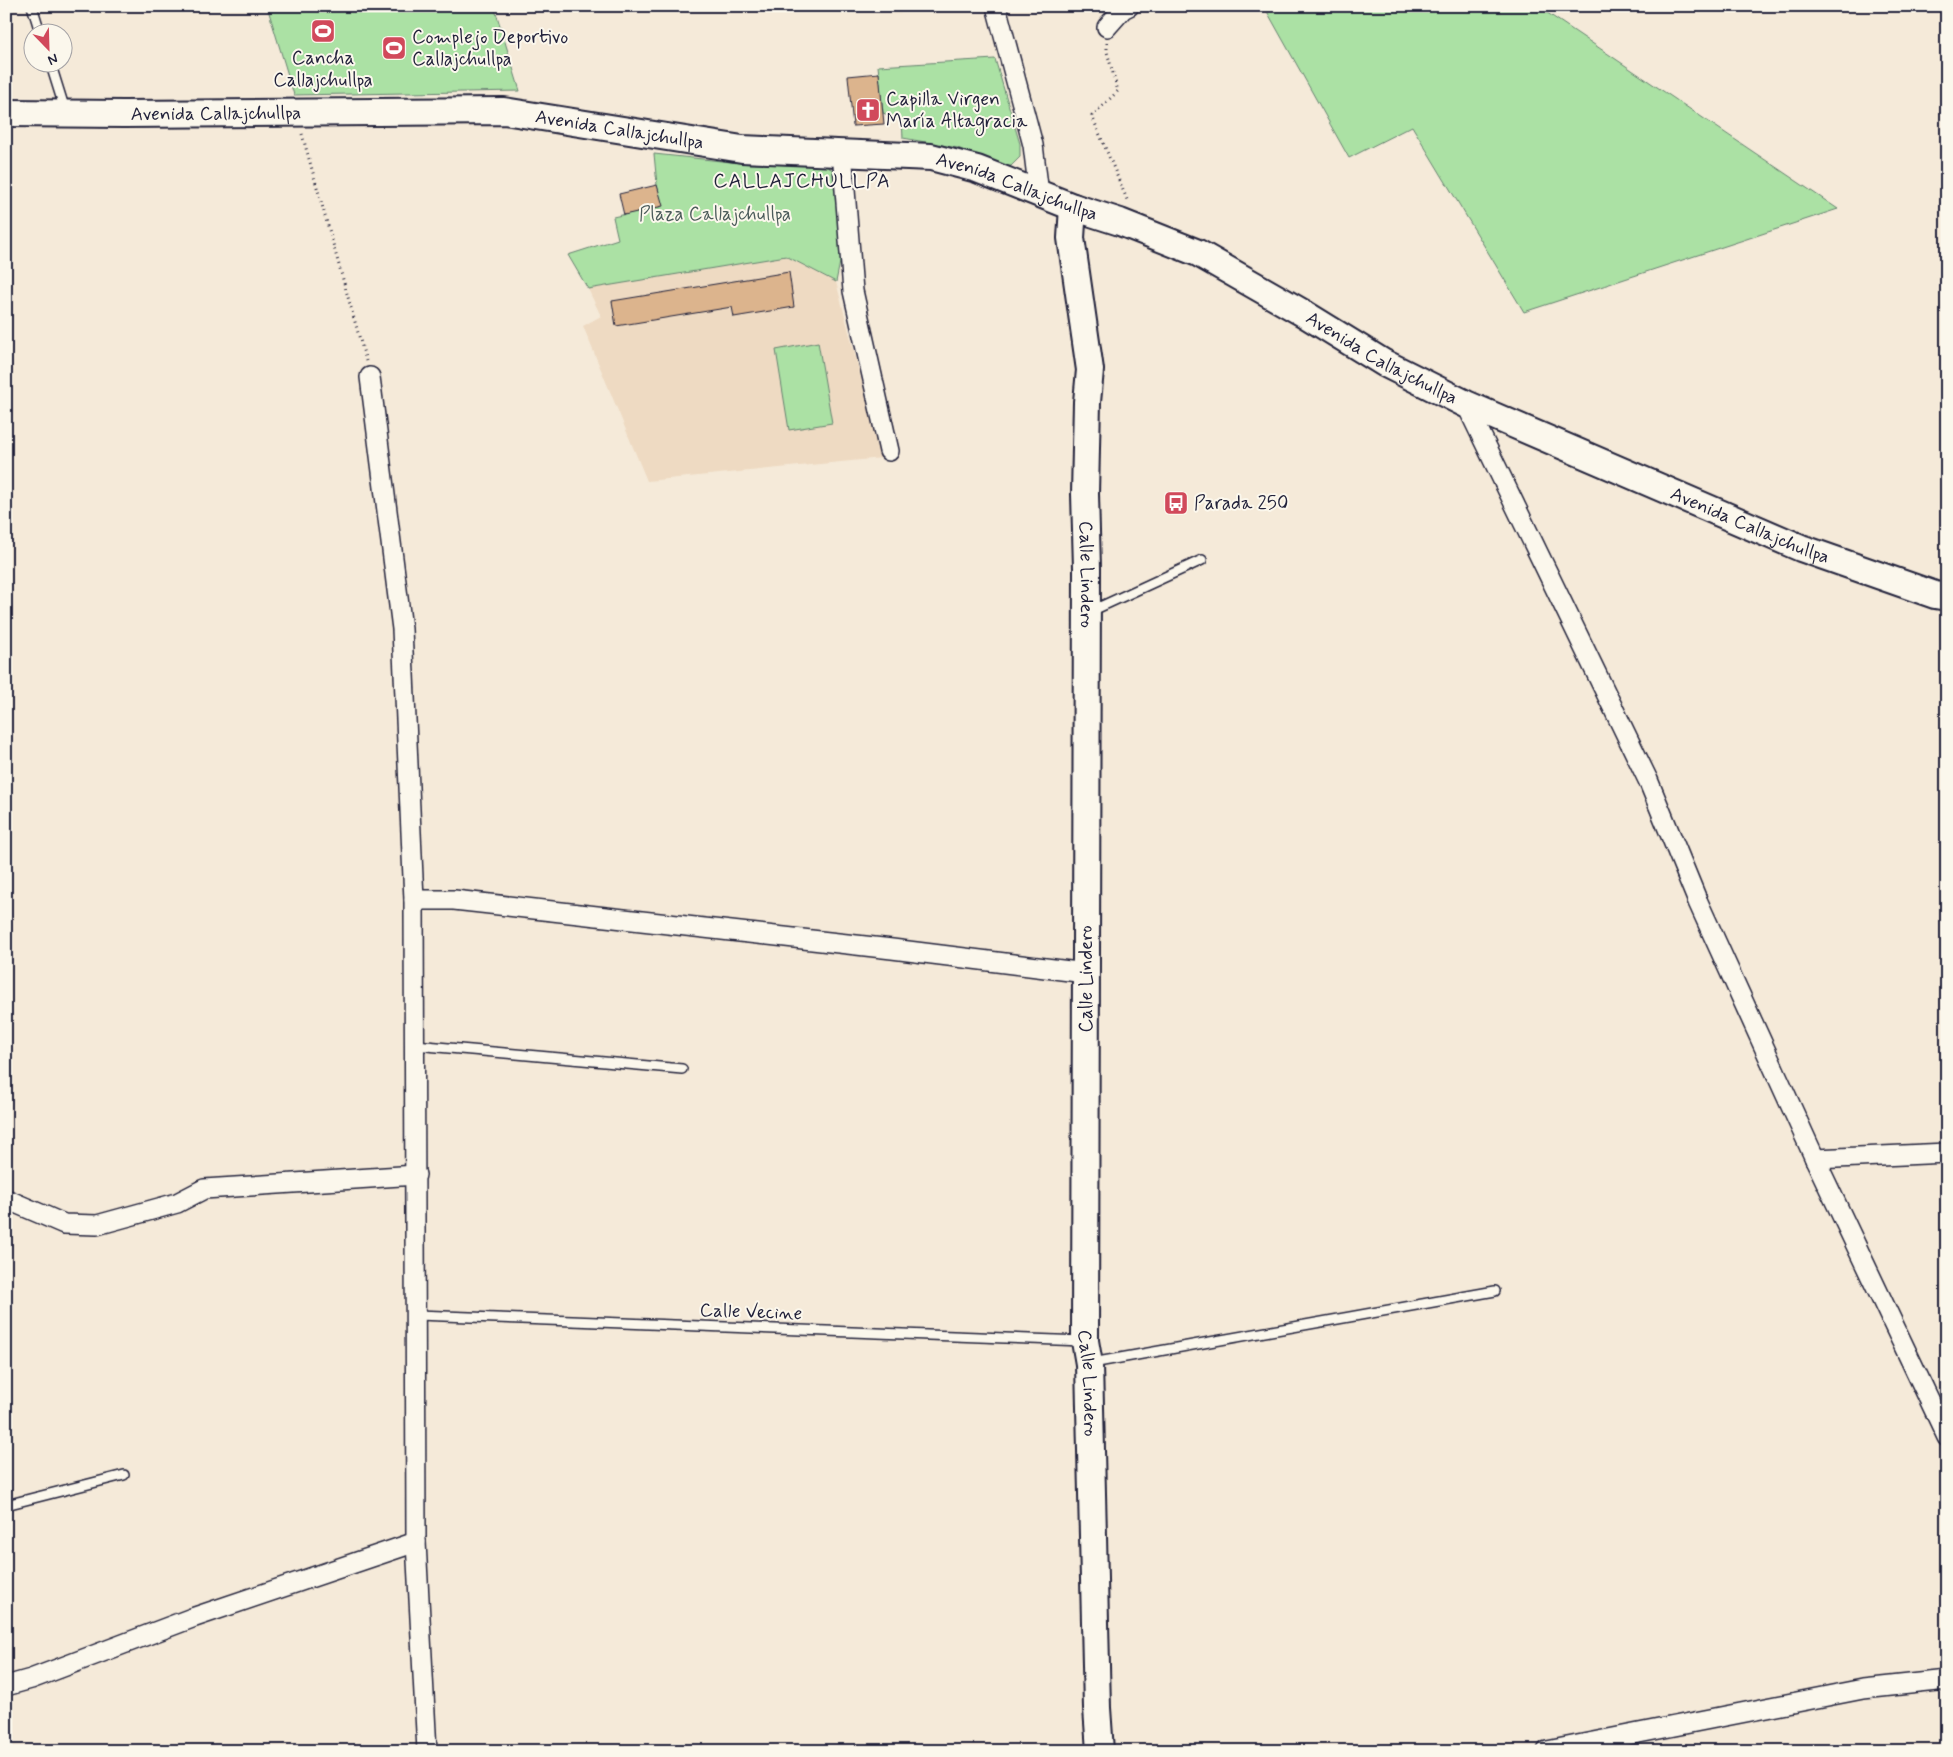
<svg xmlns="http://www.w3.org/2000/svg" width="1953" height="1757" font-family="Mynerve,sans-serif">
	<rect width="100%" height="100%" fill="#f5ead9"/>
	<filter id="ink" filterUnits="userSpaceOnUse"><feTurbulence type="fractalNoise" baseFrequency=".02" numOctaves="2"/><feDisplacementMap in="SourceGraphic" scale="10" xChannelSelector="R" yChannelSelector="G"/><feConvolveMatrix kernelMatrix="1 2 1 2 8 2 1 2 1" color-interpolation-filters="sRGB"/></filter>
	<g filter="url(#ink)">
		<g fill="#eedac2">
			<polygon points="892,6 964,6 894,14"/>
			<polygon points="786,256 836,282 882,458 647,481 583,326 601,316 588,289"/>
		</g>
		<g fill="#abe1a4" stroke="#668270">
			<polygon points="267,6 494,6 520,91 294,95"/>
			<polygon points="1264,6 1537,6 1838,209 1524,312 1412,126 1349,158"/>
			<polygon points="995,59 1020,144 1020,157 1011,166 998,166 958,148 903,138 902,120 883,113 878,66"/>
			<polygon points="654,154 750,164 822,164 835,171 842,252 836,282 786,256 588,289 568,255 618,239 613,217 662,206 657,185"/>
			<polygon points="818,342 832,423 789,430 776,350"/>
		</g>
		<g fill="#dcb48d" stroke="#22223b">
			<polygon points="879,73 884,124 853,126 848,76"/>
			<polygon points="657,185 663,206 624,215 619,194"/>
			<polygon points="789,272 794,307 734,317 732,307 616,326 612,301"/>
		</g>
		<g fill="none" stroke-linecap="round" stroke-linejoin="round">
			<defs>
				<g id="lane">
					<polyline points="32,6 40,32"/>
					<polyline points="50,62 65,110"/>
					<polyline points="1089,612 1202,560"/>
					<polyline points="415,1045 682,1069"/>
					<polyline points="417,1315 1083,1341"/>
					<polyline points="1092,1363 1495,1291"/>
					<polyline points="6,1505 124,1475"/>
				</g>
				<g id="street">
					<polyline points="996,6 1033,145 1039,194"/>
					<polyline points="1107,27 1123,9 1129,6"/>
					<polyline points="842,152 853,291 889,451"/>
					<polyline points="370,377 402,629 414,900 416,1542 427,1751"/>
					<polyline points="1466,404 1648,780 1698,902 1815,1159 1947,1437"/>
					<polyline points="414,900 454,900 892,949 1086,973"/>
					<polyline points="1815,1159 1947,1153"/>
					<polyline points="6,1199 64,1224 97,1225 177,1203 204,1189 416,1175"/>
					<polyline points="6,1686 31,1679 192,1618 416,1542"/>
					<polyline points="1547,1751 1863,1689 1947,1680"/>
				</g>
				<g id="secondary">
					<path id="s1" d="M6,113l118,1 380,-3 238,38 189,8 46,12 96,38 47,15 78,31 105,60 81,50 82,41 335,144 134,47 12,2"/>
					<path id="s2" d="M1073,207l-2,31 19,132 -3,32 -2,92 2,74 -2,773 4,23 8,344 3,43"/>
				</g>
			</defs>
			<use href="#lane" stroke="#22223b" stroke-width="12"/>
			<use href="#street" stroke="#22223b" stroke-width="22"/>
			<use href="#secondary" stroke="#22223b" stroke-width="30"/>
			<g stroke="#22223b" stroke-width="3" stroke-dasharray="1 4" stroke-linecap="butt">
				<polyline points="1107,43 1107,52 1118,91 1092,116 1128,202"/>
				<polyline points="302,134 366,361"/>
			</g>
			<use href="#lane" stroke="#fbf7ec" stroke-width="9"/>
			<use href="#street" stroke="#fbf7ec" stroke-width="19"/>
			<use href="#secondary" stroke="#fbf7ec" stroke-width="26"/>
		</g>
	</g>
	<defs>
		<symbol id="stadium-square" viewBox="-11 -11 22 22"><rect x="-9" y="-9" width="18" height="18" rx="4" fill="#d1495b" stroke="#fbf7ec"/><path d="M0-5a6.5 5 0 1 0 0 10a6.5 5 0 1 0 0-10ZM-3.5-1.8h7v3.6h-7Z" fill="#fff"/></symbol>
		<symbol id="church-square" viewBox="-11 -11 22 22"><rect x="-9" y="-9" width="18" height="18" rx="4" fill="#d1495b" stroke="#fbf7ec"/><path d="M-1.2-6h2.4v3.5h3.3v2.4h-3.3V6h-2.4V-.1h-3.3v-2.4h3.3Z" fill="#fff"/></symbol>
		<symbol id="bus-square" viewBox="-11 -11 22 22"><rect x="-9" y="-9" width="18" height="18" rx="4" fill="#d1495b" stroke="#fbf7ec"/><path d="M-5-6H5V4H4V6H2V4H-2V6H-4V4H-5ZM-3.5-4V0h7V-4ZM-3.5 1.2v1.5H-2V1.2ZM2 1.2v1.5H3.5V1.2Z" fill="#fff"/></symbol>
	</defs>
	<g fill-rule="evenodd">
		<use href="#stadium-square" x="309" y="17" width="28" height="28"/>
		<use href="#stadium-square" x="380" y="34" width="28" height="28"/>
		<use href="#church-square" x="854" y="96" width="28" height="28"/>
		<use href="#bus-square" x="1162" y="489" width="28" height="28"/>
	</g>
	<g text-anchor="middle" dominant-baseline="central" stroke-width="4" stroke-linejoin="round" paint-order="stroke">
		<g font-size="19" fill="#22223b" stroke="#fbf7ec" text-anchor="start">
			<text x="412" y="37">Complejo Deportivo<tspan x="412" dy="22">Callajchullpa</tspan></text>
			<text x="323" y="58" text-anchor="middle">Cancha<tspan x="323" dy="22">Callajchullpa</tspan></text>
			<text x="886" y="99">Capilla Virgen<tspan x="886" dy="22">María Altagracia</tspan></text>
			<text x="1194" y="503">Parada 250</text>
		</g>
		<g font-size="19" fill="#22223b" stroke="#fbf7ec">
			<text stroke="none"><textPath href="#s1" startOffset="210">Avenida Callajchullpa</textPath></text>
			<text stroke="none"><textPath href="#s1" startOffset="615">Avenida Callajchullpa</textPath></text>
			<text stroke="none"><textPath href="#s1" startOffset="1019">Avenida Callajchullpa</textPath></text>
			<text stroke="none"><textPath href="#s1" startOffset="1424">Avenida Callajchullpa</textPath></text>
			<text stroke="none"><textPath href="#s1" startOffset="1829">Avenida Callajchullpa</textPath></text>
			<text stroke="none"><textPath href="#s2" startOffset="369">Calle Lindero</textPath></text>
			<text transform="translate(1086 979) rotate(-90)">Calle Lindero</text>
			<text transform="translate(751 1312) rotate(2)">Calle Vecine</text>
			<text stroke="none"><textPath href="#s2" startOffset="1178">Calle Lindero</textPath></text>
		</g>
		<g font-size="19" fill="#4b5b5a" stroke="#fbf7ec">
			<text x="715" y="214">Plaza Callajchullpa</text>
		</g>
		<g font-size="20" letter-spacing="1" fill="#22223b" stroke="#fbf7ec">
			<text x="802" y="181">CALLAJCHULLPA</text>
		</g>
	</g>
	<rect width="1953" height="1757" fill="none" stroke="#fbf7ec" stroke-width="25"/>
	<rect x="12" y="12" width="1928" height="1732" fill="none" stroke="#22223b" stroke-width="2" filter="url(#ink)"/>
	<g transform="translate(48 48) rotate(157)"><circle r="24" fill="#fbf7ec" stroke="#a4a2a5"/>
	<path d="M0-4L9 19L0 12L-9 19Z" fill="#d1495b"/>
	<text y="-8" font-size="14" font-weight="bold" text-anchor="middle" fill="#22223b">N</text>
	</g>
</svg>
